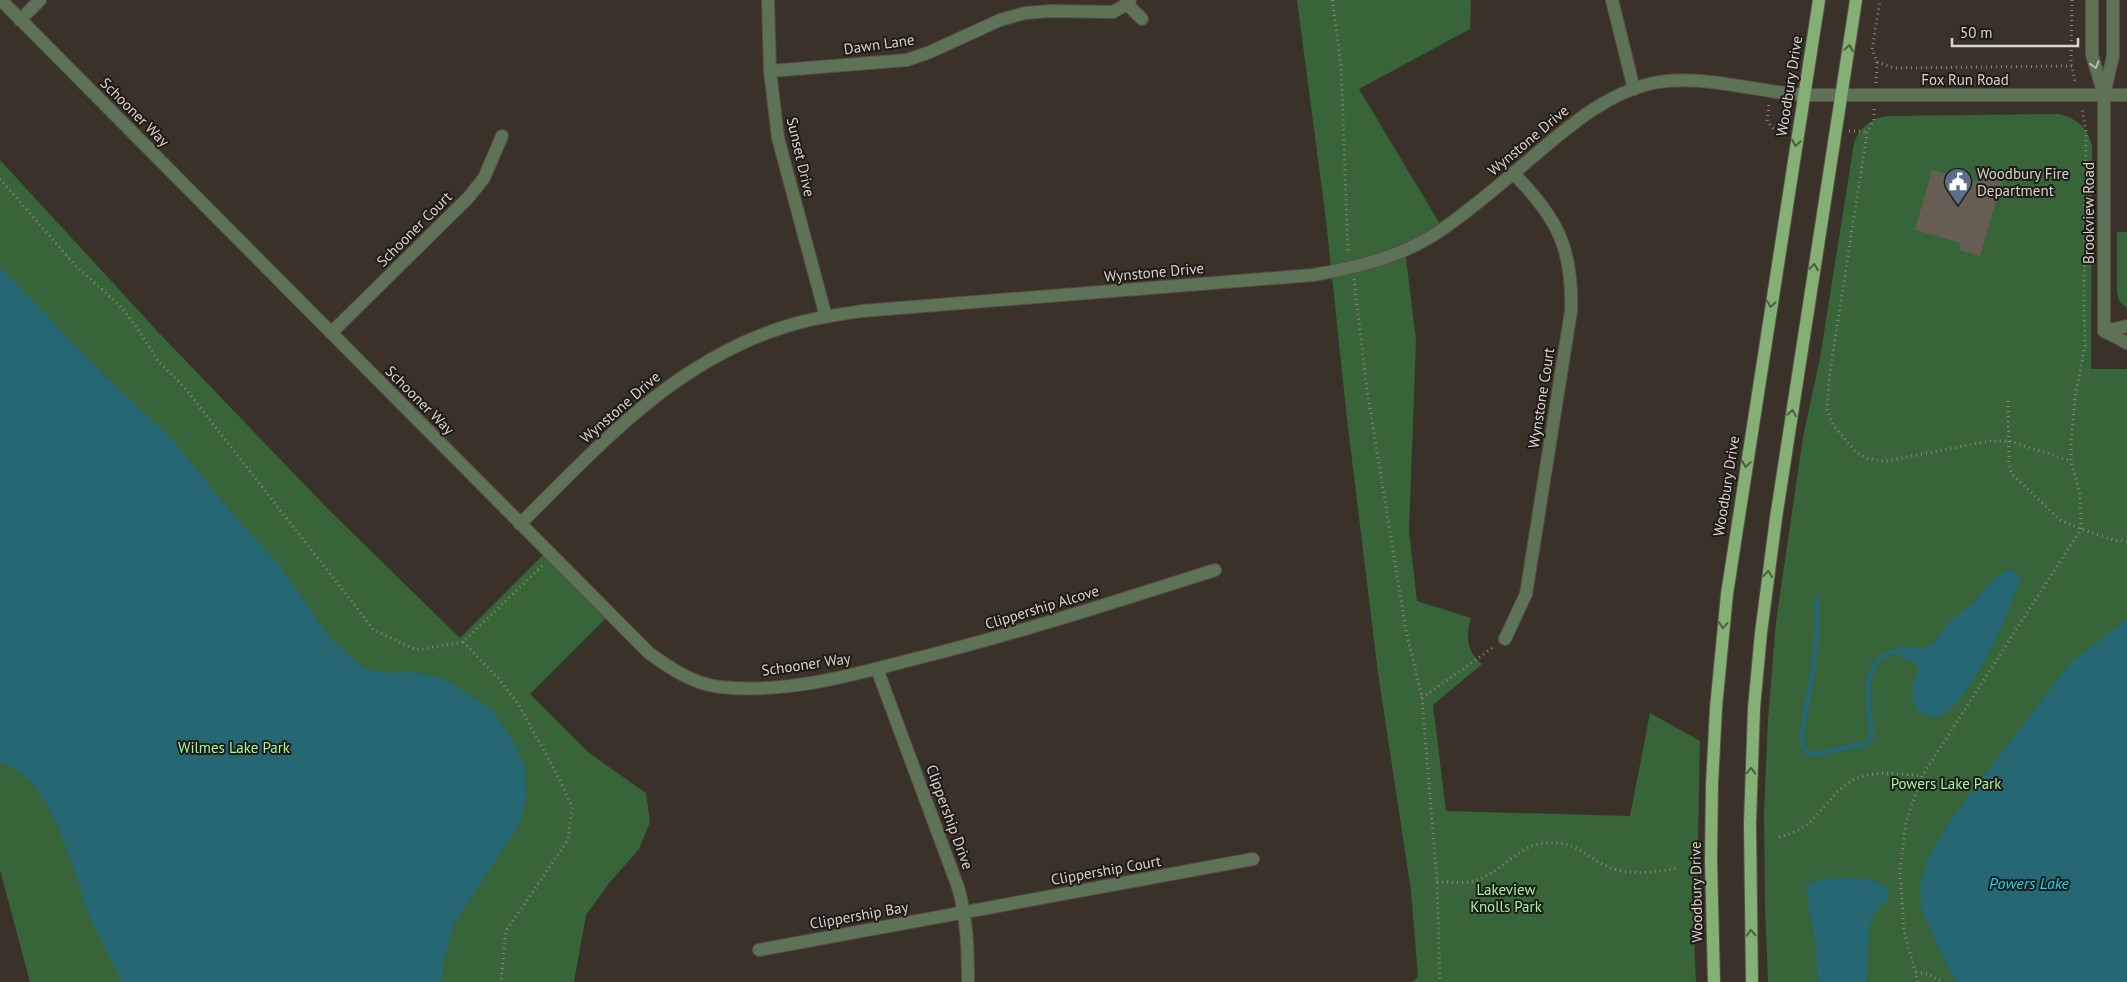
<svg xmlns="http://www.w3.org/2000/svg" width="2127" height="982" font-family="'PT Sans',sans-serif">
	<rect width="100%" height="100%" fill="#3a3229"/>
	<g fill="#376439">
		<path d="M1297,0h174l-1,29 -111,60 84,140 -38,21 11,90 -7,191 8,70 54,17c-5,17 -5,34 11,46l-49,41 13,106 184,5 20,-103 50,28 -3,144 -3,49 2,48h-284l6,-5 -7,-86 -33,-218 -31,-254 -21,-199z"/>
		<path d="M2059,114c18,4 29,14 33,32l-1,223h36v613h-359l-3,-76 -1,-94 4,-92 8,-98 27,-185 17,-79 34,-215c6,-16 17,-25 34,-27z"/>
		<polygon points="0,160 159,333 328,509 460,638 547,551 610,614 530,694 589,753 646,793 650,822 639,849 610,882 586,915 574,982 30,982 0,870"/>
		<polygon points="2117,232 2127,232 2127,308 2119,301 2117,292"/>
	</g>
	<g fill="#256773">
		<path d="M0,267l105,109 68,64 56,70 51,56 50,72 34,31 26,4 24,-1 33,8 45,30 20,29 13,28 1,32 -7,26 -66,100 -9,35 -3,22h-319c-9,-19 -20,-39 -29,-58 -22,-52 -34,-140 -93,-162z"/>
		<path d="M2009,570c7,1 9,3 11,10 -15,41 -34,88 -63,122 -4,5 -11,12 -17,14 -15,5 -28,-9 -28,-23 0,-9 4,-17 7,-25l-5,-5 -13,-5 -1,-7 3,-5 22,2 8,-5 17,-22 23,-18 18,-21 11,-9z"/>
		<polygon points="2127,619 2127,982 1956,982 1941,954 1921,907 1920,885 1929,855 1954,815 2071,662"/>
		<path d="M1837,878c19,1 35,-2 51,10l1,7 -3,6 -12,13 -5,14 -2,54h-49l-3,-42 -9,-50c6,-13 18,-11 31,-12z"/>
	</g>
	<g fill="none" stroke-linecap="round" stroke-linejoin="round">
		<path stroke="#256773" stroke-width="5" d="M1817,599v29l-3,35 -12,70 1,14 5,6 8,1 52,-11 4,-8c-4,-28 -14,-80 28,-84"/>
	</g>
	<polygon fill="#665e53" points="1932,170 1977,182 1979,174 2002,181 1980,256 1959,250 1961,243 1915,230"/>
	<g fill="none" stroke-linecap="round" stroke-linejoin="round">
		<defs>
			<g id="minor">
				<path d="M1,0l648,653c21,15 44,31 71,34 63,7 130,-11 190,-27 103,-25 204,-58 305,-90"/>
				<polyline points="768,0 770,71 778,138 826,317"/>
				<polyline points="1612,0 1634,89"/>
				<polyline points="2092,0 2092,55 2104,95"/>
				<polyline points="1127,4 1142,19"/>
				<polyline points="20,20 40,0"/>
				<polyline points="770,71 907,60 930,52 1000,20 1025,13 1051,11 1113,12 1127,4 1130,0"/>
				<polyline points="2104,331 2104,95 2113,56 2113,0"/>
				<polyline points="2104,331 2127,343"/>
				<polyline points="2104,331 2127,326"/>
				<polyline points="331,333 468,198 484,178 502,136"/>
				<path d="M520,524c80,-79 151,-160 261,-196 26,-9 54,-13 81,-17l451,-36c47,-8 92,-19 131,-47 30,-21 58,-45 85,-68 38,-32 75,-66 124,-77 47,-10 103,9 151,12h323"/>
				<path d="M1505,639l21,-45 45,-283c2,-63 -14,-94 -58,-138"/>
				<path d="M877,669l81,218c9,32 10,62 10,95"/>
				<polyline points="759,950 1253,859"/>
			</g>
			<g id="major">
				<polyline points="1714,982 1711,860 1712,784 1716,708 1727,594 1819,0"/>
				<polyline points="1752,982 1750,823 1754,708 1761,633 1776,518 1856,0"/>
			</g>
		</defs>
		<use href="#minor" stroke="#574f47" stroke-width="14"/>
		<use href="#major" stroke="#574f47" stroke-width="14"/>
		<g stroke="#8c867f" stroke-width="3" stroke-dasharray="1 4" stroke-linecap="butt">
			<polyline points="1332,0 1341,64 1348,253"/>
			<polyline points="2072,0 2071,62 2075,81"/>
			<polyline points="1877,62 1894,68 2072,66"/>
			<polyline points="1876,83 1877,62 1872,50 1880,0"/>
			<polyline points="1769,105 1767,121 1774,130 1785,130"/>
			<polyline points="1874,109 1874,120 1867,133 1829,378 1827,410 1833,425 1857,453 1869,459 1886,461 1990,441 2009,441 2071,461"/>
			<polyline points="1849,131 1862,131 1867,133"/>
			<polyline points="0,179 74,264 120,306 135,325 159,362 184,387 374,630 416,650 463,642 543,565"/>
			<polyline points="1354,279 1367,390 1406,630 1422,698 1437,882 1440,982"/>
			<polyline points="2008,401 2009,462 2011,473 2060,520 2081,529 2114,540 2127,541"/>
			<polyline points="463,642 498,678 519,705 559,778 572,807 568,840 506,931 501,982"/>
			<polyline points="1422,698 1495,646"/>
			<path d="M1779,837c13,-4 25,-8 34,-18 16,-16 27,-36 50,-43 19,-5 40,-2 59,0"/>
			<path d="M1437,882c14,0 32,3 45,-4 23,-10 37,-33 63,-35 32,-3 41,15 66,25 23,8 45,4 68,0"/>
			<polyline points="1916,972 1928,974 1942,982"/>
			<polyline points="1918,982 1904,931 1900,872 1906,822 1922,776 2081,529 2080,494 2071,461 2071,443 2075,397 2085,346 2084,308 2086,131 2082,109"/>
		</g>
		<use href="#minor" stroke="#5d7256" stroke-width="12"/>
		<use href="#major" stroke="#84b075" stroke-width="12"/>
	</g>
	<defs><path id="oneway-chevron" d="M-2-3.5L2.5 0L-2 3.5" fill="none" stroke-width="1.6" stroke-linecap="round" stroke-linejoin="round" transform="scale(1.25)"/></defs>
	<g stroke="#4c5e41">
		<use href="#oneway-chevron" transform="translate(1849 48) rotate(-81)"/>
		<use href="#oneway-chevron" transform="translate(1796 143) rotate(99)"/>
		<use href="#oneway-chevron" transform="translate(1814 267) rotate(-81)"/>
		<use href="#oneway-chevron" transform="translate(1771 304) rotate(99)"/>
		<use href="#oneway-chevron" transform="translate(1792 413) rotate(-81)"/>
		<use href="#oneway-chevron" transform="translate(1746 464) rotate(99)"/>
		<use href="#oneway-chevron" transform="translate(1768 574) rotate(-83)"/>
		<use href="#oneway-chevron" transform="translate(1723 625) rotate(96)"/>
		<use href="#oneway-chevron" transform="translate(1751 771) rotate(-88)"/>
		<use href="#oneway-chevron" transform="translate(1751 933) rotate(-92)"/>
	</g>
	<use stroke="#bbbcb1" href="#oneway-chevron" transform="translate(2095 65) rotate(73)"/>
	<defs>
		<symbol id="civic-pin" viewBox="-11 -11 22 30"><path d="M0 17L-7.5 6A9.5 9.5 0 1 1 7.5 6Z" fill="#5c6f8a" stroke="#1e1a16"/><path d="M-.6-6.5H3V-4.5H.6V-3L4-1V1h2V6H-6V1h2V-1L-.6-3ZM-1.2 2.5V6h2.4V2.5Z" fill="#fff"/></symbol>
	</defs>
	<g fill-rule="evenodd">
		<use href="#civic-pin" x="1942" y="166" width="32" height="43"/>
	</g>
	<g text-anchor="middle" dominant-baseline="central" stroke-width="4" stroke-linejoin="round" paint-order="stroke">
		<g font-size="15" fill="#dad5cf" stroke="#1e1a16">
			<text transform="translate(879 44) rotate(-8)">Dawn Lane</text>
			<text x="1965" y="79">Fox Run Road</text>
			<text transform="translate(1789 86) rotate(-81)">Woodbury Drive</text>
			<text transform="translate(135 112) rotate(45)">Schooner Way</text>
			<text transform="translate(1528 140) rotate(-40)">Wynstone Drive</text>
			<text transform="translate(801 157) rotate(77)">Sunset Drive</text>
			<text transform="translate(2088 213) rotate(-90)">Brookview Road</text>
			<text transform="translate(414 229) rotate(-45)">Schooner Court</text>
			<text transform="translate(1154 272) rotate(-5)">Wynstone Drive</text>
			<text transform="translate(1541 398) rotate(-81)">Wynstone Court</text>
			<text transform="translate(420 400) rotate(45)">Schooner Way</text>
			<text transform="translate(620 407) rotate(-41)">Wynstone Drive</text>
			<text transform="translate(1726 486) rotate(-81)">Woodbury Drive</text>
			<text transform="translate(1042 607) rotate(-17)">Clippership Alcove</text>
			<text transform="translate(806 664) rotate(-8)">Schooner Way</text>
			<text transform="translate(950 817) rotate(70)">Clippership Drive</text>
			<text transform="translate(1106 870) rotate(-10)">Clippership Court</text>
			<text transform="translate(1696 892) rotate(-91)">Woodbury Drive</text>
			<text transform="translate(859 915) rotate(-10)">Clippership Bay</text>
		</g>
		<g font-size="15" fill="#dad5cf" stroke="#1e1a16" text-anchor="start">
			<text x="1977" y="173">Woodbury Fire<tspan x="1977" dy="17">Department</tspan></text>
		</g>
		<g font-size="15" fill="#a2f9a4" stroke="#1e1a16">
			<text x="234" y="747">Wilmes Lake Park</text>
			<text x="1946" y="783">Powers Lake Park</text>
			<text x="1506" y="889">Lakeview<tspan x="1506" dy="17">Knolls Park</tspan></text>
		</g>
		<g font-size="16" font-style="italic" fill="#0cdffc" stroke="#1e1a16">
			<text x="2029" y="883">Powers Lake</text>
		</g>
	</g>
	<path d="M1952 38v8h126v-8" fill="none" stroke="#dad5cf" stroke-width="2.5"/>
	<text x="1960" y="38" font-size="15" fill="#dad5cf" stroke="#1e1a16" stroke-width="4" paint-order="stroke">50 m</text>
</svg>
